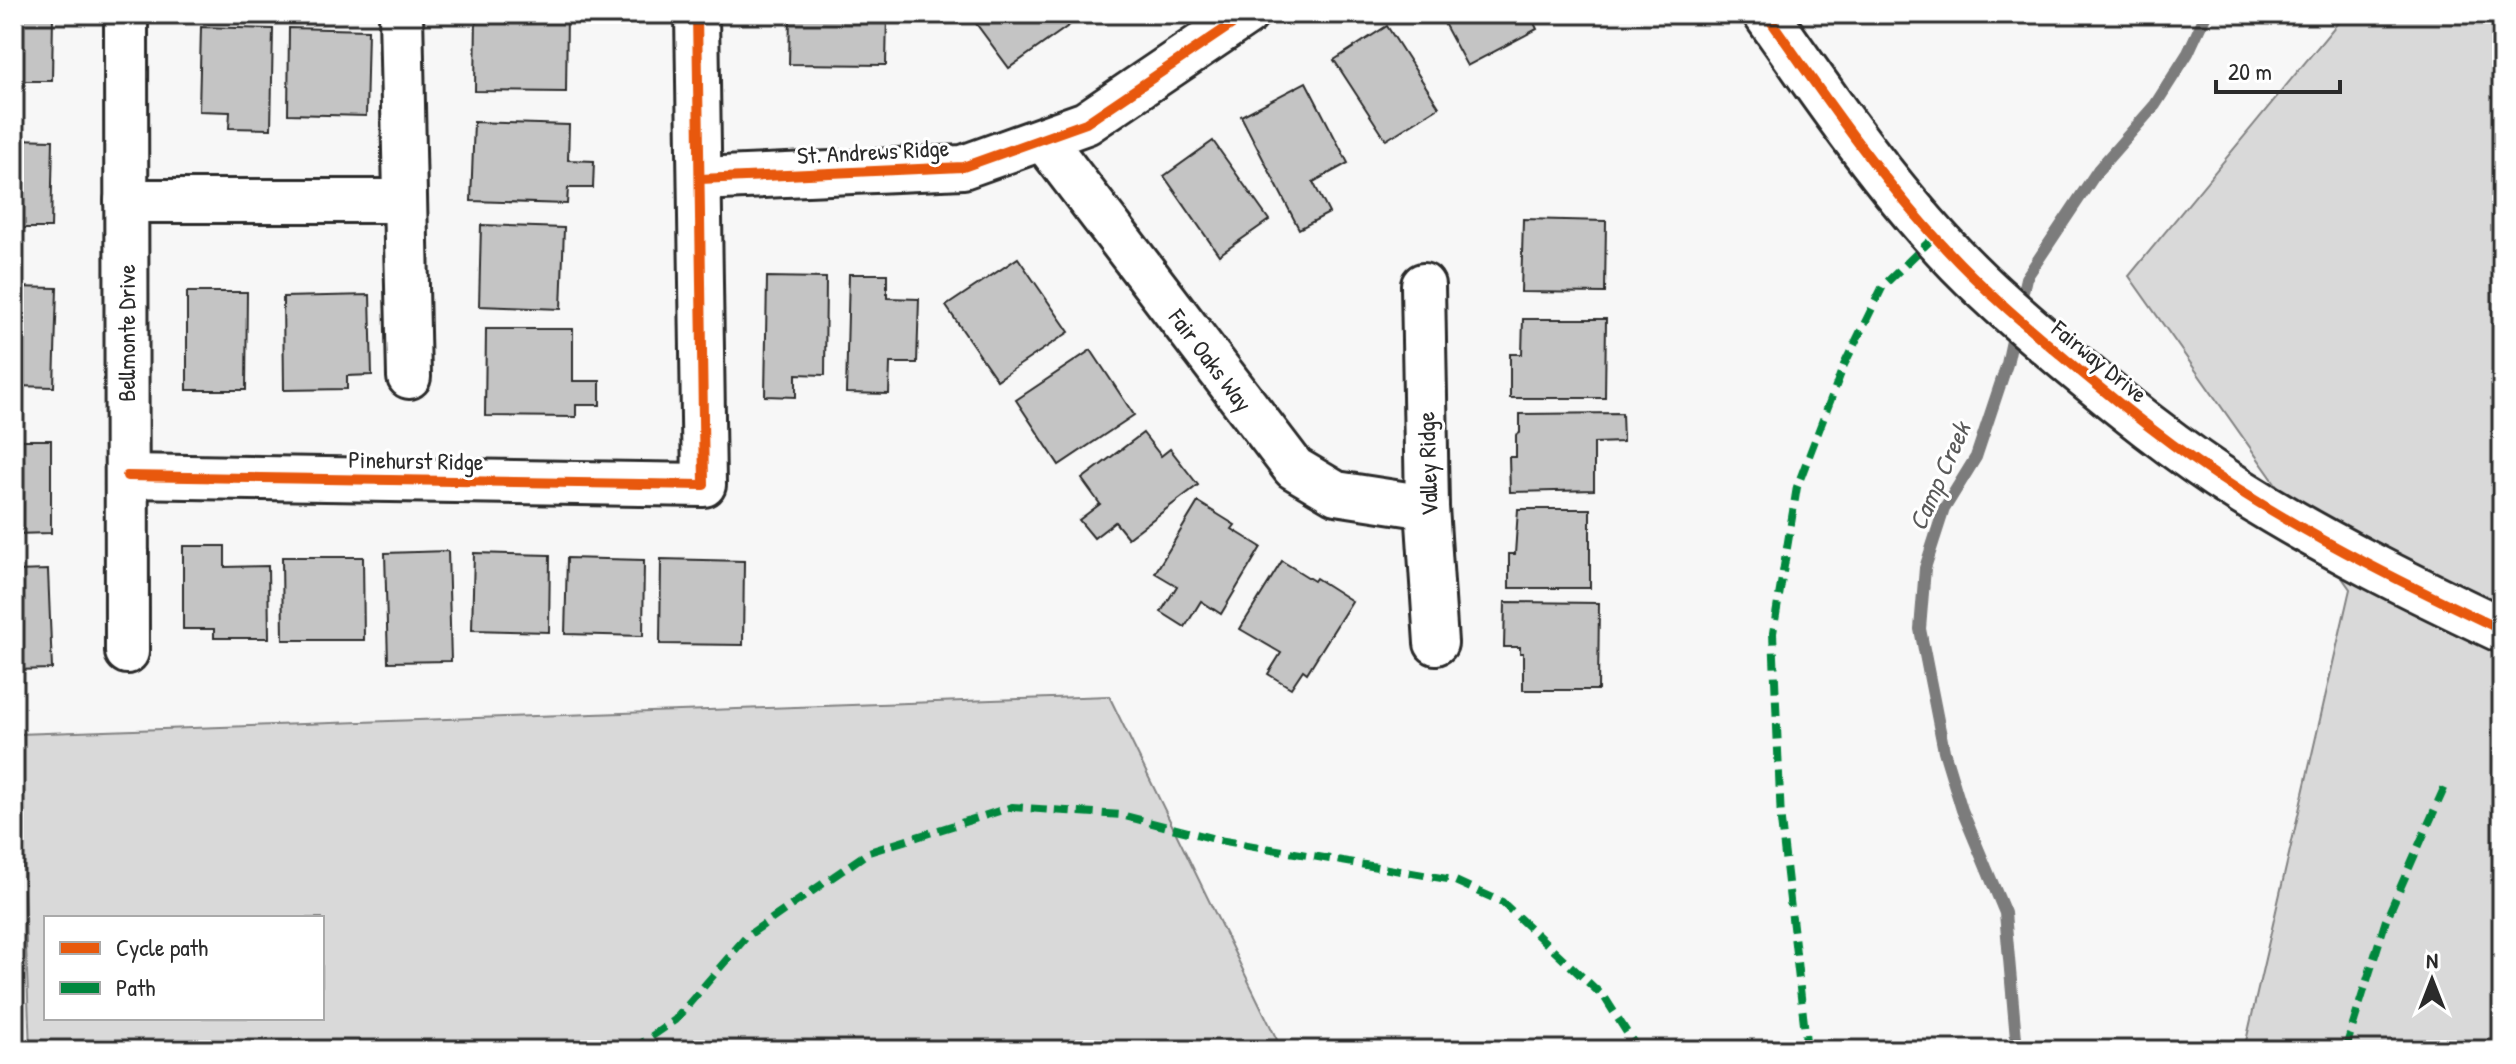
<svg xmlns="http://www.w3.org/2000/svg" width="2516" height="1064" font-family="'Patrick Hand',sans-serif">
	<rect width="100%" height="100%" fill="#f7f7f7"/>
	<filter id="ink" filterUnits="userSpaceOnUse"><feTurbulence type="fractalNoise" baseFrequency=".0125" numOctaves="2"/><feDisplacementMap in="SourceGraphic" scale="16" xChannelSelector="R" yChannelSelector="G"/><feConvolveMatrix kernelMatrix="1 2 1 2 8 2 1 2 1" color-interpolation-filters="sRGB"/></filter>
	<g filter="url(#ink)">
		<g fill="#d9d9d9" stroke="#828282" stroke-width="2" fill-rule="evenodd">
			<polygon points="2345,14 2502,14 2502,1050 2244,1050 2350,589 2129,276"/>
			<path d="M1109,696l173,354h-1252l-12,-316zM46,918h276v100h-276z"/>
		</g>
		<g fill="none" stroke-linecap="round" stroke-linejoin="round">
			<g stroke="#7b7b7b" stroke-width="12">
				<polyline points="2019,309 2026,278 2098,170 2155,105 2188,53 2206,14"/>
				<polyline points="2015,327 2007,364 1976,457 1944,509 1925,568 1920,629 1944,751 1962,810 2005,913 2017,1050"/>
			</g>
		</g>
		<g fill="#c4c4c4" stroke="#2b2b2b" stroke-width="2">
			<polygon points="14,14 53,14 52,81 14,81"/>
			<polygon points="476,14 567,14 566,92 475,91"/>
			<polygon points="790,14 887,14 886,65 789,64"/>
			<polygon points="969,14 1064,14 1071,24 1009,68"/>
			<polygon points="1439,14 1530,14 1537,29 1467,66"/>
			<polygon points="1387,26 1439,107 1386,140 1334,60"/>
			<polygon points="201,27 273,29 271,129 229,128 230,112 199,111"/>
			<polygon points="289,28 368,30 366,116 288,114"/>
			<polygon points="1306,82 1348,163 1313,182 1329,213 1299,229 1241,116"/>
			<polygon points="474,122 569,125 568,160 594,161 593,188 568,188 567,204 471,201"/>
			<polygon points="14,139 53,140 51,228 14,228"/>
			<polygon points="1213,141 1269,220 1219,255 1164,176"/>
			<polygon points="1523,219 1606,221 1605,293 1521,292"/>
			<polygon points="481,225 564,228 561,309 479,306"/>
			<polygon points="1018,258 1069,332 997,380 946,306"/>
			<polygon points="849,274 887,274 887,298 919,299 917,363 890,363 889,394 846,393"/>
			<polygon points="767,277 826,278 825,375 796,374 796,397 765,396"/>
			<polygon points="14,287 57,288 54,387 14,386"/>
			<polygon points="187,292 247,292 246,390 187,390"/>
			<polygon points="370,295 372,375 347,376 347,389 284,390 283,297"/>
			<polygon points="1523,319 1606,319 1605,398 1510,398 1510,354 1522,354"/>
			<polygon points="486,329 573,329 573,381 600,381 600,405 576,405 576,417 485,416"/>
			<polygon points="1091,350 1134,415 1059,465 1016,400"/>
			<polygon points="1622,413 1623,442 1594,443 1594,490 1510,492 1509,457 1516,457 1516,435 1520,433 1520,414"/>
			<polygon points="1143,433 1161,456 1170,449 1198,485 1128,538 1115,522 1094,538 1079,520 1100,504 1082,479"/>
			<polygon points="14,440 51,440 51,533 14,534"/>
			<polygon points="1198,502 1235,525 1232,529 1261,547 1221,614 1201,601 1185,627 1161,612 1177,586 1155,573"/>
			<polygon points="1518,509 1590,509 1590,588 1509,588 1509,554 1515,554"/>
			<polygon points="183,546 225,546 225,567 268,566 269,638 214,638 214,629 183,629"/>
			<polygon points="448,551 451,661 388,662 385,553"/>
			<polygon points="474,553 550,555 549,632 472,630"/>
			<polygon points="282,557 363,557 364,640 283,640"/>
			<polygon points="567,558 644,560 643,636 565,634"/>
			<polygon points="661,559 744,561 743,645 660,644"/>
			<polygon points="1282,561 1314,581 1316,578 1352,601 1307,673 1303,670 1291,688 1268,674 1281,653 1240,629"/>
			<polygon points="48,570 52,669 14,670 14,571"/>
			<polygon points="1505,602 1599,603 1598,690 1523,690 1523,653 1520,653 1520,647 1504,647"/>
		</g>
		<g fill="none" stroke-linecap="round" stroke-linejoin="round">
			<defs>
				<g id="street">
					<polyline points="126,14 127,652"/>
					<polyline points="401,14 409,377"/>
					<polyline points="1043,139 1294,468 1336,493 1427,507"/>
					<polyline points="700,179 963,167 1086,123 1247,14"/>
					<polyline points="126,201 405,201"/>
					<polyline points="1423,285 1427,507 1436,643"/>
					<polyline points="127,476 704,485 697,14"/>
				</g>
				<path id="secondary" d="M1766,14c57,81 113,163 180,235 36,39 76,73 116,107 57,48 115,95 178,135 84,53 173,97 262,139"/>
			</defs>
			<use href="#street" stroke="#2b2b2b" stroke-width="48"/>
			<use href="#secondary" stroke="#2b2b2b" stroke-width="50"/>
			<use href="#street" stroke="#fff" stroke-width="42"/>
			<use href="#secondary" stroke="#fff" stroke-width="44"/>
			<g stroke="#00873e" stroke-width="8" stroke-dasharray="16 8" stroke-linecap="butt">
				<polyline points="632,1050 675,1020 747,936 869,852 1012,807 1121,815 1219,840 1453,880 1502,902 1605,998 1638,1050"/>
				<polyline points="1807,1050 1781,821 1773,633 1797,487 1844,365 1883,286 1935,236"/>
				<polyline points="2348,1050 2348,1041 2386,920 2446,784"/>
			</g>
			<defs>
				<g id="cycleway">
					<path d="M1766,14c57,81 113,163 180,235 36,39 76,73 116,107 57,48 115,95 178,135 84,53 173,97 262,139"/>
					<polyline points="700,179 963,167 1086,123 1247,14"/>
					<polyline points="127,476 704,485 697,14"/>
				</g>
			</defs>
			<use href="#cycleway" stroke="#fff" stroke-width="15"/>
			<use href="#cycleway" stroke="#e8590c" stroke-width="10"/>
		</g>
	</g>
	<g text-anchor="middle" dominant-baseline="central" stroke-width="6" stroke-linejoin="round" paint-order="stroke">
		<g font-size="24" fill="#2b2b2b" stroke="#fff">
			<text transform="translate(873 151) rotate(-3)">St. Andrews Ridge</text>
			<text transform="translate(126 333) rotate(-90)">Bellmonte Drive</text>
			<text transform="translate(1211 360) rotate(53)">Fair Oaks Way</text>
			<text transform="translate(2100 361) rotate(39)">Fairway Drive</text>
			<text transform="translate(416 460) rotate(1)">Pinehurst Ridge</text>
			<text transform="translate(1427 464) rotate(-92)">Valley Ridge</text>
		</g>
		<g font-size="26" font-style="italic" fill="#5a5a5a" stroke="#fff">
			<text transform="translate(1939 476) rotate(-66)">Camp Creek</text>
		</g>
	</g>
	<rect width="2516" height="1064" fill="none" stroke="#fff" stroke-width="48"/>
	<rect x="24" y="24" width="2468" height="1016" fill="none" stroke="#2b2b2b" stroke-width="3" filter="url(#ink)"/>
	<rect x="44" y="916" width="280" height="104" fill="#ffffff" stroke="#aaaaaa" stroke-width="2"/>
	<rect x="60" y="942" width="40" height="12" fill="#e8590c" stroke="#aaaaaa" stroke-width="2"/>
	<text x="116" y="956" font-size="24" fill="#2b2b2b">Cycle path</text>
	<rect x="60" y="982" width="40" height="12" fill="#00873e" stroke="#aaaaaa" stroke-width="2"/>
	<text x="116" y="996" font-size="24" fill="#2b2b2b">Path</text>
	<g transform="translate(2432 980)" stroke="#ffffff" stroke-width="6" paint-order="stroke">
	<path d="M0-6L14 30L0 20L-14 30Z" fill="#2b2b2b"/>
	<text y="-12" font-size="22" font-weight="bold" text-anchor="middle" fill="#2b2b2b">N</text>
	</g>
	<path d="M2216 80v12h124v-12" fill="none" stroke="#2b2b2b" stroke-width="4"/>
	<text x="2228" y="80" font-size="24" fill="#2b2b2b" stroke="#ffffff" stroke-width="6" paint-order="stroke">20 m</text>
</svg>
